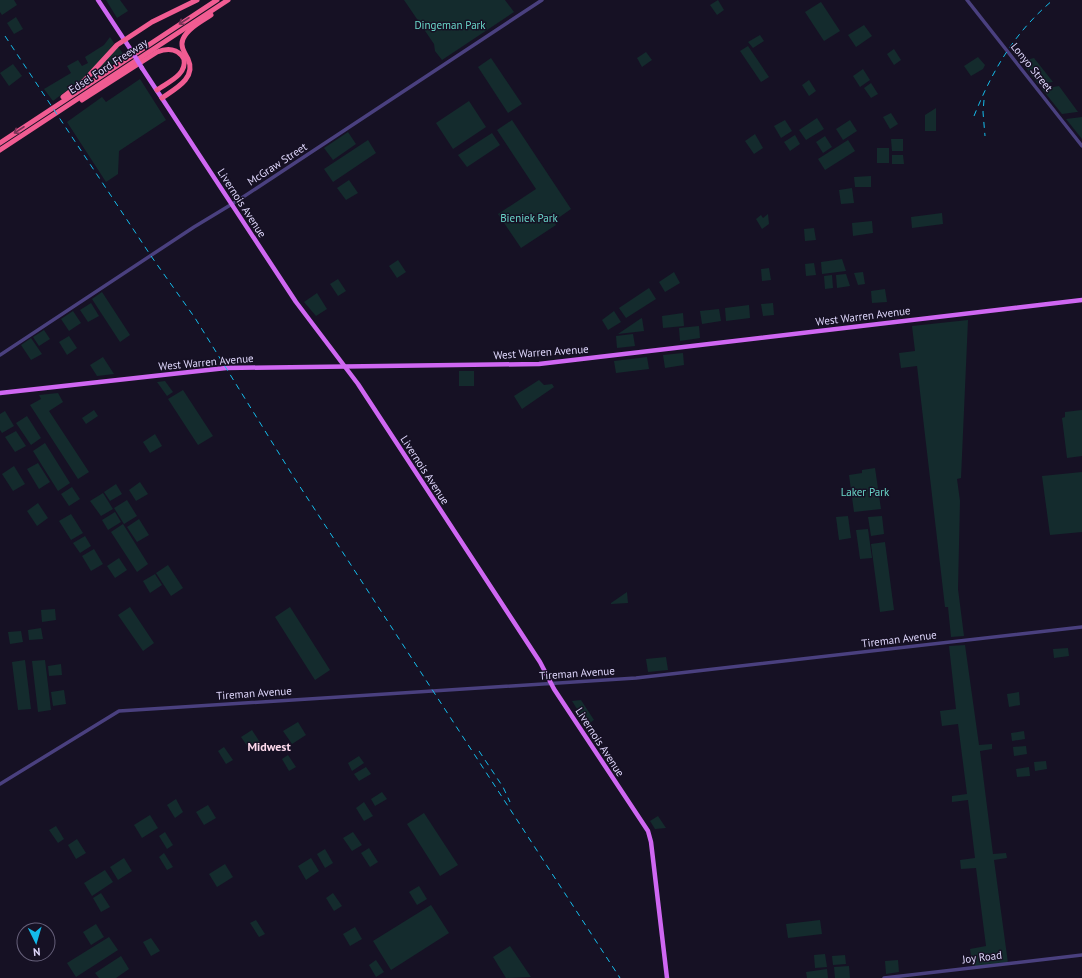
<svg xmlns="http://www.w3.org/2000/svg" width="1082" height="978" font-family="'PT Sans',sans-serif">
	<rect width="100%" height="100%" fill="#161124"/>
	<g fill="#142b2d">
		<polygon points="0,0 14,0 17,5 2,15 0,12"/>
		<polygon points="106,0 120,0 128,11 117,18"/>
		<polygon points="404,0 505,0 514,12 442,60 435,51 434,44"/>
		<polygon points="718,0 724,10 717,15 710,5"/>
		<polygon points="821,2 840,31 824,41 805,12"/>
		<polygon points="16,17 23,29 14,34 7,23"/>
		<polygon points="864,25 872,36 856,47 848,35"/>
		<polygon points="760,35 764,41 753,48 748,42"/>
		<polygon points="110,37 114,43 113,45 91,72 76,85 75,84 53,101 44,89 71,73 67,66 78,60 82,66 88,63 85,57 104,45"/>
		<polygon points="748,46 769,77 761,82 740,51"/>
		<polygon points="118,47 125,56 89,79 112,52"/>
		<polygon points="894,49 901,60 894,65 887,54"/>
		<polygon points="646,52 652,60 642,67 637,58"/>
		<polygon points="978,57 985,65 983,69 971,76 964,66"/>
		<polygon points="491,58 522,104 508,113 478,67"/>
		<polygon points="1034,58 1053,82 1038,84 1024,65 1030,59"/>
		<polygon points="13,64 22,76 9,86 0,73"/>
		<polygon points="863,69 870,80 860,87 853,76"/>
		<polygon points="140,79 166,120 119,151 118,174 106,182 67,122 102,97 106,102"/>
		<polygon points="809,80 816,91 809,96 802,85"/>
		<polygon points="871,83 878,94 871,98 864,88"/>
		<polygon points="1059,86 1078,112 1077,112 1062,114 1042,89"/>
		<polygon points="469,101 486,127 453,149 436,123"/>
		<polygon points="936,108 936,131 925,131 925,115"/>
		<polygon points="891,113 898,124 890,129 883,117"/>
		<polygon points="1082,117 1082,139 1066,119"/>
		<polygon points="817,118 824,129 806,140 799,130"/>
		<polygon points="512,120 571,209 554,221 556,225 521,248 498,214 536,189 497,130"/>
		<polygon points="785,120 792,131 781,138 774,126"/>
		<polygon points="850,120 857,131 843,140 836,129"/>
		<polygon points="348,132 356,144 333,160 324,148"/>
		<polygon points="492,133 500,145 467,167 458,155"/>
		<polygon points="755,134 763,148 754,154 745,141"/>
		<polygon points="795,135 800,144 790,151 784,142"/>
		<polygon points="825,136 832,147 823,153 816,142"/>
		<polygon points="891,139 903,139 903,151 892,151"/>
		<polygon points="368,140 376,153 333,182 324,169"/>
		<polygon points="848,140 855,151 825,170 818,159"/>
		<rect x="877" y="148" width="12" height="15"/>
		<polygon points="892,155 903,155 904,164 892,164"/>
		<polygon points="871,176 871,187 855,187 854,177"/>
		<polygon points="349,180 358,193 346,200 337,188"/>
		<polygon points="852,188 854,203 841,204 839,190"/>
		<polygon points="942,213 943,224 912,228 911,217"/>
		<polygon points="768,214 769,224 762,229 756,219 761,215 763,218"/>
		<polygon points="872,221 873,233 853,236 852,223"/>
		<polygon points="814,228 816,240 805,241 804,229"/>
		<polygon points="842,259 846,271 822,274 821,262"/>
		<polygon points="398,260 406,272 397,278 389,266"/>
		<polygon points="814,263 816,275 806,276 805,264"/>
		<polygon points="769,268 771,280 762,281 761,269"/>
		<polygon points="674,272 680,283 665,292 659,282"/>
		<polygon points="863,272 865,284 858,285 854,273"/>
		<polygon points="846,274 850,286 837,288 836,275"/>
		<polygon points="832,275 833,288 825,289 824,276"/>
		<polygon points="338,279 346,291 338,296 330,284"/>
		<polygon points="649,288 656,299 626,318 619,308"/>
		<polygon points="885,289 887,302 872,303 871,291"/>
		<polygon points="102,292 130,335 120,342 92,299"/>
		<polygon points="317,293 327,309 316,316 304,302"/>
		<polygon points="91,303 99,316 88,322 80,310"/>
		<polygon points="773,303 774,315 763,316 761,304"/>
		<polygon points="749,305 750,318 726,321 725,308"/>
		<polygon points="719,309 721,321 702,324 700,311"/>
		<polygon points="73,311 81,323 69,331 61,319"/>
		<polygon points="614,311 621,322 608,330 602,320"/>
		<polygon points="683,313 684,326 663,328 662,316"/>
		<polygon points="642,318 644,331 618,334 640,319"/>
		<polygon points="968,320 961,478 957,479 960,501 958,589 964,636 951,637 948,607 945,607 917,366 901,368 899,353 915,351 912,326"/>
		<polygon points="699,326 700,338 680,341 679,328"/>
		<polygon points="44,330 50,339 39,346 33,337"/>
		<polygon points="633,334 635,346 617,348 616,336"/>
		<polygon points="69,336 77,348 67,355 59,342"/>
		<polygon points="31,338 42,354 31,360 21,345"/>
		<polygon points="683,353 684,365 665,368 663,355"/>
		<polygon points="103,357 114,374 97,376 90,365"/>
		<polygon points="647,357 649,369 616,373 614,361"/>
		<rect x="459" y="371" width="15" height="15"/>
		<polygon points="539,380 544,385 552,384 554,387 522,409 514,396"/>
		<polygon points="165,381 173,392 167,396 157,382"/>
		<polygon points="183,390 213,436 198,445 168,399"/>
		<polygon points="58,393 63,402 49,411 89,472 78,479 30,405 41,399 39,395"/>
		<polygon points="94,410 98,416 86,424 82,418"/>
		<polygon points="1082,410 1082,456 1067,458 1062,418 1065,417 1065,412"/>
		<polygon points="5,411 14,426 2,433 0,430 0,414"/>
		<polygon points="27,416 41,438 31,445 16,423"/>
		<polygon points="16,431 26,446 15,452 5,437"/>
		<polygon points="155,434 162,446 150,453 143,442"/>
		<polygon points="45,443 70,483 58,491 33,451"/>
		<polygon points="38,463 50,482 39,489 27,469"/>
		<polygon points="14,466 25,484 13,491 2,474"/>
		<polygon points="875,468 881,509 854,512 849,475 862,473 862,470"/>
		<polygon points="1082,472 1082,532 1050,535 1042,476"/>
		<polygon points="140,482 148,494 136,501 129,490"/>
		<polygon points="116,484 122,494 110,501 104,492"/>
		<polygon points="72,487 80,499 69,506 61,494"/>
		<polygon points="103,493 113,509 101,516 90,501"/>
		<polygon points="127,500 137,516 124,524 114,508"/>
		<polygon points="38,503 48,518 37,526 27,511"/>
		<polygon points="115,512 121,522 108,530 102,520"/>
		<polygon points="71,514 83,533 71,540 59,521"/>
		<polygon points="848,516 851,538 839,540 836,517"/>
		<polygon points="882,516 884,534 871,536 868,517"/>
		<polygon points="139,519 149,535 137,542 127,527"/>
		<polygon points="123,524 148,564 137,572 111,532"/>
		<polygon points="868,529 872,558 860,559 856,530"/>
		<polygon points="85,536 91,546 80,553 73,543"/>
		<polygon points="885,542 894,610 880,612 871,544"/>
		<polygon points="94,549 103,564 91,571 82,556"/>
		<polygon points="119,558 127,570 115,578 107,566"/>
		<polygon points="168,565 183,588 171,596 156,573"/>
		<polygon points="155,574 162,585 150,593 143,581"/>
		<polygon points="627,592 628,603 611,604 611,603"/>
		<polygon points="130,607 154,643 143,651 118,615"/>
		<polygon points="290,607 330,670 315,680 275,617"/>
		<polygon points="55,609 56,620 42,622 41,610"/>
		<polygon points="41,628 43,639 29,640 28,630"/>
		<polygon points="21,631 23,642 10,644 8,632"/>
		<polygon points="965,645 979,745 992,744 992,749 980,751 993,854 1006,853 1007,858 994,860 1008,963 973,968 970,949 986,946 976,868 961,869 960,860 975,858 968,800 952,802 952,796 967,794 958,724 942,726 940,711 956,709 949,646"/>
		<polygon points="1068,648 1069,656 1054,658 1053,649"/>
		<polygon points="666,657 668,670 648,672 646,659"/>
		<polygon points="25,660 31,709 18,710 12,662"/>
		<polygon points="45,660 51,710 38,712 32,661"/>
		<polygon points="61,664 62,675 49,676 48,666"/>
		<polygon points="64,690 66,704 53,706 51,692"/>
		<polygon points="1019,692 1020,705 1009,707 1007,694"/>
		<polygon points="581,700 594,720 587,725 572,701"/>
		<polygon points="298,722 306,735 292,744 283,731"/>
		<polygon points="252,730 261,744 250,750 241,737"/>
		<polygon points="1024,731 1025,739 1012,741 1011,733"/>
		<polygon points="1026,746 1027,754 1014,756 1013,747"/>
		<polygon points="224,747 233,760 226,764 218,751"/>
		<polygon points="288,755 296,767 289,771 282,759"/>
		<polygon points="359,756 364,763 352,771 348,763"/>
		<polygon points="1046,761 1047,769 1035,771 1034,762"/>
		<polygon points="366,767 371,774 359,781 354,774"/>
		<polygon points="1029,767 1030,776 1017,777 1016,769"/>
		<polygon points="382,792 387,799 375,806 371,799"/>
		<polygon points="176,799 183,812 175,818 167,805"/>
		<polygon points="364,802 373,816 364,821 356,808"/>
		<polygon points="208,805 216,818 204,825 196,812"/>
		<polygon points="424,813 458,865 440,876 407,824"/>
		<polygon points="150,815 158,828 142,838 134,825"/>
		<polygon points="658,816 666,828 655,829 650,821"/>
		<polygon points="56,826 64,839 58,843 49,830"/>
		<polygon points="165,832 173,845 167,849 159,836"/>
		<polygon points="353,832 362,845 352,851 343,838"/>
		<polygon points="77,839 86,853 76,859 68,845"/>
		<polygon points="369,848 378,862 370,867 361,853"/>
		<polygon points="325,849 333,863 325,868 317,854"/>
		<polygon points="164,853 173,867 167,870 159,857"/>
		<polygon points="124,858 132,871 118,880 110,867"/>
		<polygon points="311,858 319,871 306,880 298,866"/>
		<polygon points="225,864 233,877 217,887 209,874"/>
		<polygon points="105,870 113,882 92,896 84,883"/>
		<polygon points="419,886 427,899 417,905 409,892"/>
		<polygon points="101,893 110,907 101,912 93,898"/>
		<polygon points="333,893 342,906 334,911 326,898"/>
		<polygon points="431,905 449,933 391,970 373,941"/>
		<polygon points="256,920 265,934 259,937 250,923"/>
		<polygon points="820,920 822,934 788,938 786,924"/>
		<polygon points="96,924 104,937 91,945 83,932"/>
		<polygon points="355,927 362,939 350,946 343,934"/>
		<polygon points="109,937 118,950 76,977 67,963"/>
		<polygon points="151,938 160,951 151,956 143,942"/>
		<polygon points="510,946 531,977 506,978 493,957"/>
		<polygon points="825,954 827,967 815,968 814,955"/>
		<polygon points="845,955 846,964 833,965 832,956"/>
		<polygon points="121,956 129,969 116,978 99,978 95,973"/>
		<polygon points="376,960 384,972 376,977 369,965"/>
		<polygon points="898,960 899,972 886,974 885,961"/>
		<polygon points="849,966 850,978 835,978 834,967"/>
		<polygon points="827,969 828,978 807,978 806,972"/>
	</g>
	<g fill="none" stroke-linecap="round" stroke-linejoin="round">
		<g stroke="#4a407f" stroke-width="3.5">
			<polyline points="967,0 1082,146"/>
			<polyline points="0,355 194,227 237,201 542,0"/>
			<polyline points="0,784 119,711 636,678 1082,627"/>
			<polyline points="884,978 1082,955"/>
		</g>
		<g stroke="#cf67f2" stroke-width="4.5">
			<polyline points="98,0 131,50"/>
			<polyline points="142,68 296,302 358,384 540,662 554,689 648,831 651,842 667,978"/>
			<polyline points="0,393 226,368 539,364 1082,300"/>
		</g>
		<g stroke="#f15c92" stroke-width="5">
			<polyline points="63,97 84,81 117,45 152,22 197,0"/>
			<path d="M162,98c13,-9 35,-20 26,-39 -4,-7 -8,-13 -5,-20 5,-11 19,-18 28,-24"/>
			<path d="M82,100l75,-48c10,-4 21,-4 27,7 3,16 -16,23 -27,31"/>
			<polyline points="0,143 217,0"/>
			<polyline points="0,150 228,0"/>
		</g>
		<g stroke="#14bbea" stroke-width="1" stroke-dasharray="6 5" stroke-linecap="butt">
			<polyline points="5,36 151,256 195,318 293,476 620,978"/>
			<polyline points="984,100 983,112 985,136"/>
			<path d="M974,116c19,-47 41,-84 79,-116"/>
			<polyline points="479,751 503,787 510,802"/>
		</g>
		<polyline stroke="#cf67f2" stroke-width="4.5" points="131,50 142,68"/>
	</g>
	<defs><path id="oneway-shaft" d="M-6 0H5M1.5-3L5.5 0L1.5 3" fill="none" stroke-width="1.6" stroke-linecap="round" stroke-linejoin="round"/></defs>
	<g stroke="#793356">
		<use href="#oneway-shaft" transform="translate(184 21) rotate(147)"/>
		<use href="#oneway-shaft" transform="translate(19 130) rotate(147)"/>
	</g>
	<g text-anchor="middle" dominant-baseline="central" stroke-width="3" stroke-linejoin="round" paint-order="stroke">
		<g font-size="11" fill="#69d6c8" stroke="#161124">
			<text x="450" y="25">Dingeman Park</text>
			<text x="529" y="218">Bieniek Park</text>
			<text x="865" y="492">Laker Park</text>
		</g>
		<g font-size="11" fill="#dfd7fc" stroke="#161124">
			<text transform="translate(108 66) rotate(-33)">Edsel Ford Freeway</text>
			<text transform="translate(1032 67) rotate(51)">Lonyo Street</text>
			<text transform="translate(277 164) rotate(-33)">McGraw Street</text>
			<text transform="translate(242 203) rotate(57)">Livernois Avenue</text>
			<text transform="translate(863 316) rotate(-7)">West Warren Avenue</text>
			<text transform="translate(541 352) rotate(-4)">West Warren Avenue</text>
			<text transform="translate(206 362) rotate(-5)">West Warren Avenue</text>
			<text transform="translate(425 470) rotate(57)">Livernois Avenue</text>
			<text transform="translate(899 639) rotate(-7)">Tireman Avenue</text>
			<text transform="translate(577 673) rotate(-4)">Tireman Avenue</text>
			<text transform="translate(254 693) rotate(-4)">Tireman Avenue</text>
			<text transform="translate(600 742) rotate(57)">Livernois Avenue</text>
			<text transform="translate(982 957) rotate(-7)">Joy Road</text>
		</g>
		<g font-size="12" font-weight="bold" fill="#fcd9eb" stroke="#161124">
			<text x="269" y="746">Midwest</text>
		</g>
	</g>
	<g transform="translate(36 942) rotate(175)"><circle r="19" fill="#161124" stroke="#66607a"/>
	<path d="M0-3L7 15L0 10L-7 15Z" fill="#14bbea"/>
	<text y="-6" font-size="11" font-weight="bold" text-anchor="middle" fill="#dfd7fc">N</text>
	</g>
</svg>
